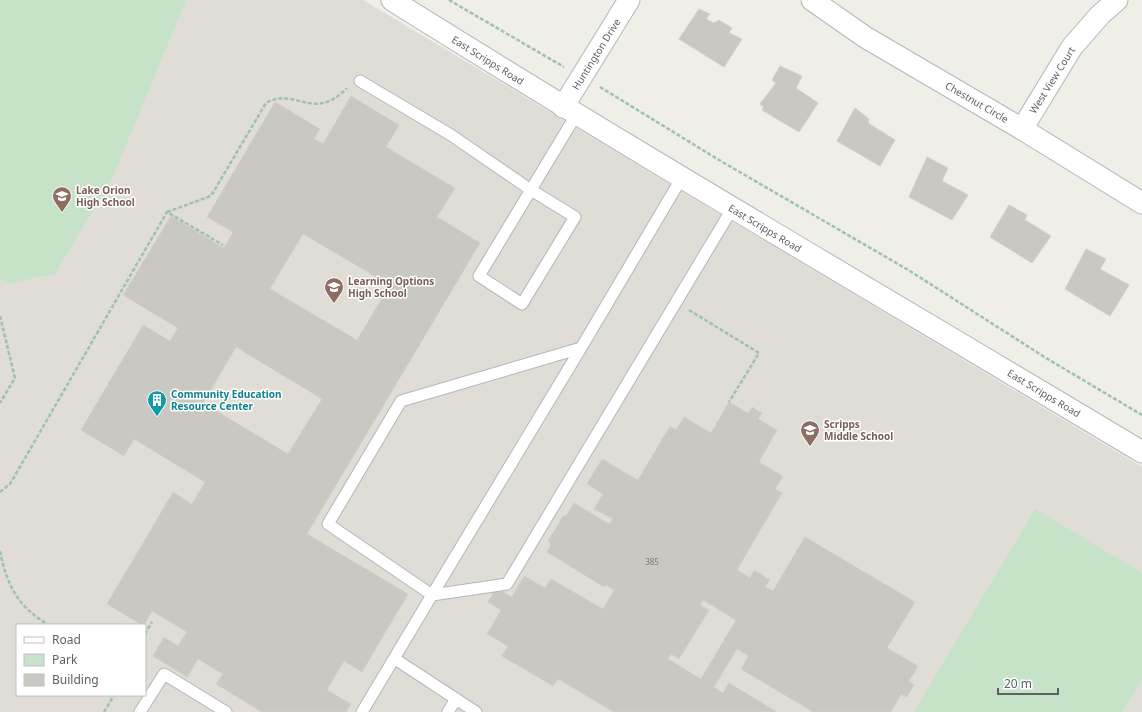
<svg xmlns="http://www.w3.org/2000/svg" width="1142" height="712" font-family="'Noto Sans',sans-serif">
	<rect width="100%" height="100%" fill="#efeee7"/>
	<path fill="#dfddd5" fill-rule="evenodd" d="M0,0h363l779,467v245h-1142zM17,625h128v70h-128z"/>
	<g fill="#c6e3ca">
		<polygon points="0,0 186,0 114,174 55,274 9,283 0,278"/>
		<polygon points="1035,509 1142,573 1142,679 1122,712 914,712"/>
	</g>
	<g fill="#cac8c3" stroke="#d3d0c6" fill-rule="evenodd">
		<polygon points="699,9 710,14 706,19 714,23 719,20 732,28 729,33 742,39 724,67 679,39"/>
		<polygon points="780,66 802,76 796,88 818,103 799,132 762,110 764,107 760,104 776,83 772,80"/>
		<path d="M351,96l48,29 -13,22 69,41 -18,29 43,26 -173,291 101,60 -46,78 -18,-11 -17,29 24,14 -5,8h-84l-46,-28 7,-10 -25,-15 -11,18 -34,-21 11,-19 14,9 9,-14 -35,-21 -8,14h-2l-35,-21 66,-112 19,12 13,-22 -71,-43 -10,17 -43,-26 62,-105 27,16 8,-13 -55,-33 48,-79 53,32 9,-16 -26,-15 68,-115 45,27 -6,10 9,5zM303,234l87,51 -33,55 -87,-51zM236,347l86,52 -34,55 -85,-51z"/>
		<polygon points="855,108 869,119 868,123 895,140 880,166 837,141"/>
		<polygon points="927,157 948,168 942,181 968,195 952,220 909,197"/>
		<polygon points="1009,205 1027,215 1025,220 1051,236 1032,263 990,237"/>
		<polygon points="1086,249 1106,259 1100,269 1129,285 1110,316 1065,289"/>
		<path d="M729,402l19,11 4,-6 10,6 -4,6 19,11 -18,32 24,14 -8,13 7,4 -45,77 13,8 4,-8 16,10 -5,7 8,4 32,-54 110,65 -28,46 31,18 -9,15 5,4 -7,12 -6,-3 -10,18h-78l-72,-43 7,-13 -11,-7 -23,38 9,6 6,-10 48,29h-163l-56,-33 -5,7 -51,-30 6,-10 -21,-12 14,-24 -13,-8 8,-14 16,9 12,-21 21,12 6,-9 52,30 11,-19 -8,-5 -2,2 -57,-35 4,-7 -3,-4 15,-25h3l8,-13 35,21 4,-5 -19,-10 9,-15 -16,-10 15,-25 36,21 32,-54 6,4 8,-13 27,16zM703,600l33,20 -35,59 -33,-20 3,-5 8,5 30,-49 -9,-5z"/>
	</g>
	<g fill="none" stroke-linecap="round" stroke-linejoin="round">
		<defs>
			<g id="lane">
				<polyline points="360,81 451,135 531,190 575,217 522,304 479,276 576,115"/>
				<polyline points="581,348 432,595 328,524 401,401 581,348 681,179"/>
				<polyline points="395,659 476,712"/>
				<polyline points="140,712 164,674 226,712"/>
				<polyline points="362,712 432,595 507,584 732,209"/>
				<polyline points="448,712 456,699"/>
			</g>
			<g id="street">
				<path d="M392,0c247,155 500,302 750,452"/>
				<polyline points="812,0 865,37 1022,129 1142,203"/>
				<polyline points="563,107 629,0"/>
				<polyline points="1022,129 1072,47 1100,15 1117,0"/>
			</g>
		</defs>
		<use href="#lane" stroke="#b4b6ba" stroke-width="13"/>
		<use href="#street" stroke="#b4b6ba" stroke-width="23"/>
		<g stroke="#9fc2ac" stroke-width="2.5" stroke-dasharray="4 2" stroke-linecap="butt">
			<polyline points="449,0 564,67"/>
			<polyline points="600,87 719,160 910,271 1046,358 1142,415"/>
			<path d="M167,212l44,-16 55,-93c29,-17 47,20 81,-15"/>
			<polyline points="689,310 759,353 729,402"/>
			<polyline points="0,316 15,378 0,403"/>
			<polyline points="0,492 10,484 167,212 223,245"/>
			<path d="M0,551c7,35 18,56 49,74"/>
			<polyline points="145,634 152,622"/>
			<polyline points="104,712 114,695"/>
		</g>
		<use href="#lane" stroke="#fff" stroke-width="11"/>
		<use href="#street" stroke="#fff" stroke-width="21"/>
	</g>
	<defs>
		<symbol id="school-pin" viewBox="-11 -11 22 30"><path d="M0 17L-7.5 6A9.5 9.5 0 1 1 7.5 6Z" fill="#8d6e63" stroke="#fff"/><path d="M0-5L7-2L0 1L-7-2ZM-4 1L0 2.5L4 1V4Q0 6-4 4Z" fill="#fff"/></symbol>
		<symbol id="building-pin" viewBox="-11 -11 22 30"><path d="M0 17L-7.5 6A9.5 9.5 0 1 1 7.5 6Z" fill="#0f9aa8" stroke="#fff"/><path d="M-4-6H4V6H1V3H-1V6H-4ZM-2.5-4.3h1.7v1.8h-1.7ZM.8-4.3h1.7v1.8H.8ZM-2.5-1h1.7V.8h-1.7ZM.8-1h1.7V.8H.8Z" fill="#fff"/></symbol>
	</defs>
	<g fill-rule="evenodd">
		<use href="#school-pin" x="51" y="185" width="22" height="30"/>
		<use href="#school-pin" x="323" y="276" width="22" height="30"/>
		<use href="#building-pin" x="146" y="389" width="22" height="30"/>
		<use href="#school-pin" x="799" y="419" width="22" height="30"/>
	</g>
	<g text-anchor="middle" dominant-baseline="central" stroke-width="3" stroke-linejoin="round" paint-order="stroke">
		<g font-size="8" fill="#797b7c">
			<text x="652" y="561">385</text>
		</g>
		<g font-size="10" fill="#5e6165" stroke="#fff">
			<text transform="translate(596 54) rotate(-58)">Huntington Drive</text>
			<text transform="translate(488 60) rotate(32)">East Scripps Road</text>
			<text transform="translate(1052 80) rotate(-58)">West View Court</text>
			<text transform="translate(977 102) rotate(30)">Chestnut Circle</text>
			<text transform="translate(765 228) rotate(31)">East Scripps Road</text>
			<text transform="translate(1044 393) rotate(31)">East Scripps Road</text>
		</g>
		<g font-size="10" font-weight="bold" fill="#785e54" stroke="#fff" text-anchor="start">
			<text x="76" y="190">Lake Orion<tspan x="76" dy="12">High School</tspan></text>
			<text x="348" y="281">Learning Options<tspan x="348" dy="12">High School</tspan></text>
			<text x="824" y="424">Scripps<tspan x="824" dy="12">Middle School</tspan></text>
		</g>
		<g font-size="10" font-weight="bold" fill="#0d838f" stroke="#fff" text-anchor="start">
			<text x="171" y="394">Community Education<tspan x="171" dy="12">Resource Center</tspan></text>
		</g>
	</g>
	<rect x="16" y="624" width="130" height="72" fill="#ffffff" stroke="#bfc0c1"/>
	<rect x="24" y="637" width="20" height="6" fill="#ffffff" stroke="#bfc0c1"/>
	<text x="52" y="644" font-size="12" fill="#5e6165">Road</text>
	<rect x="24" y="654" width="20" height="12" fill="#c6e3ca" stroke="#bfc0c1"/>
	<text x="52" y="664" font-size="12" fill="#5e6165">Park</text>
	<rect x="24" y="674" width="20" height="12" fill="#cac8c3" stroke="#bfc0c1"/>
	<text x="52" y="684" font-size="12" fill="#5e6165">Building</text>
	<path d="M998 688v6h60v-6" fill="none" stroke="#5e6165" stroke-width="2"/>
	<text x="1004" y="688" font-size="12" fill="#5e6165" stroke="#ffffff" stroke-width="3" paint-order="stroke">20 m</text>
</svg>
